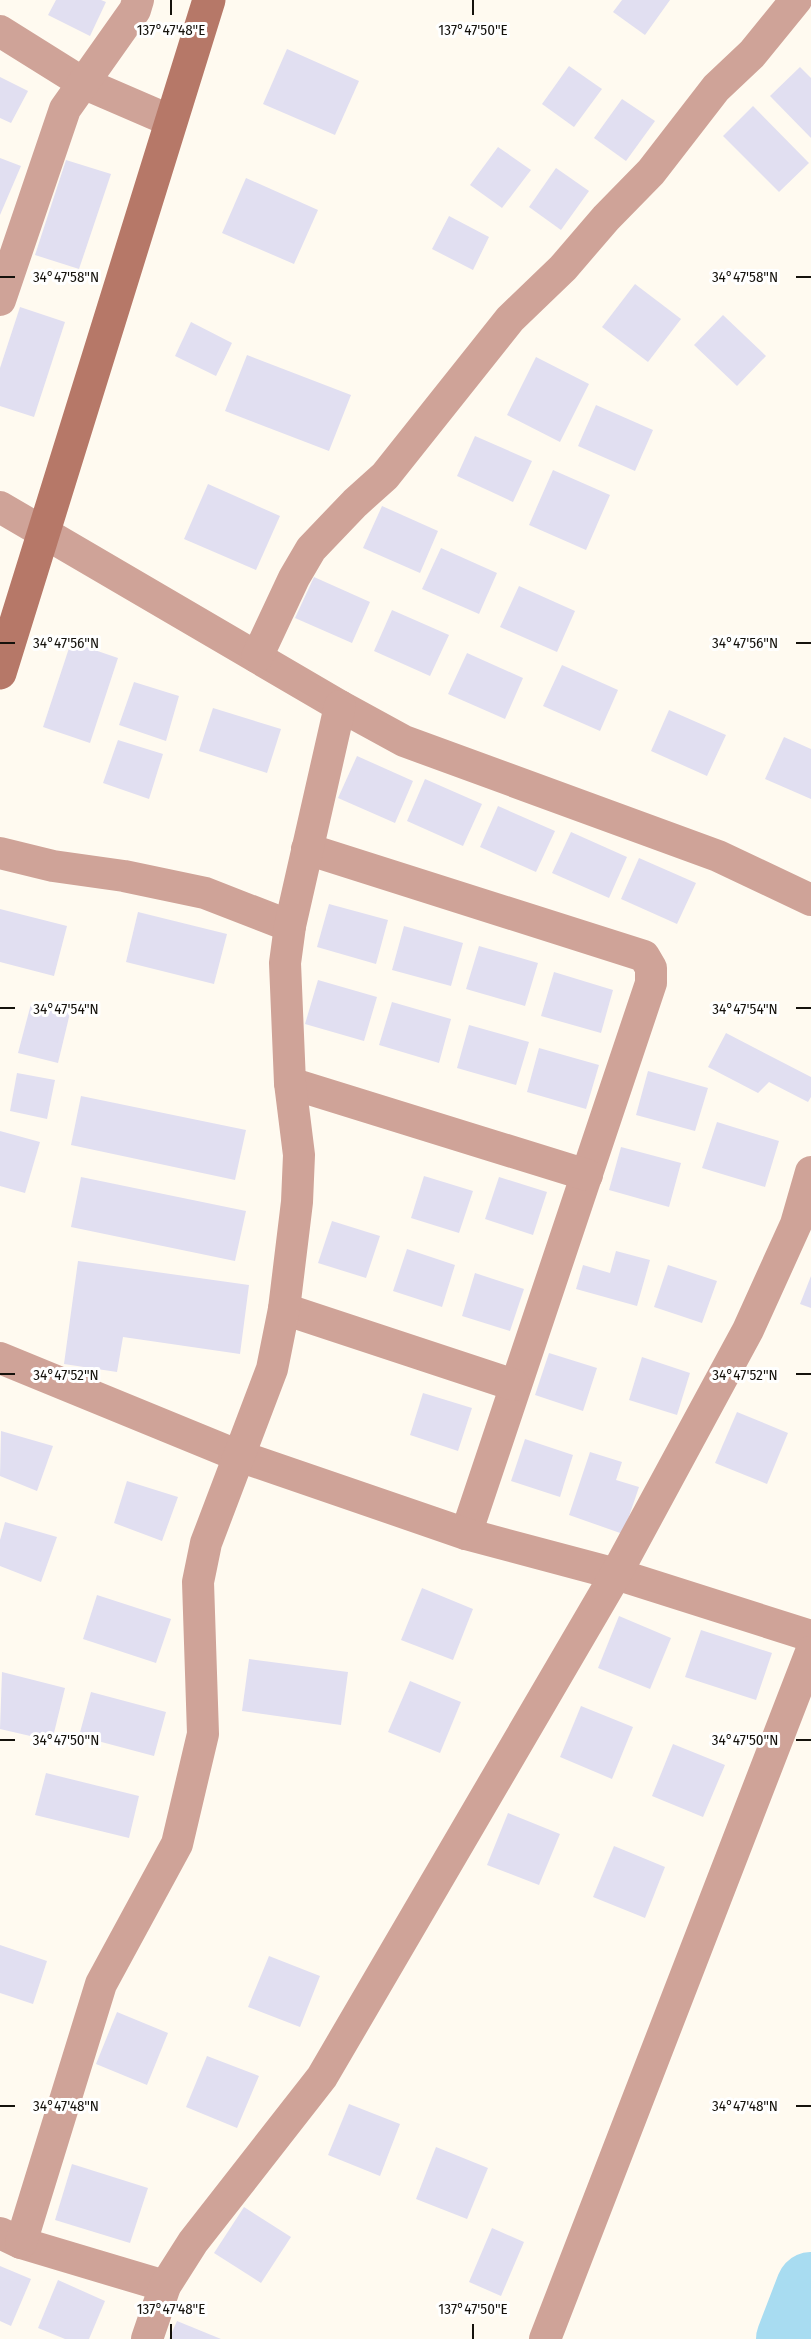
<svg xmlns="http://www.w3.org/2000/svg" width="811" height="2339" font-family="'Fira Sans Condensed',sans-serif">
	<rect width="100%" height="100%" fill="#fffaf0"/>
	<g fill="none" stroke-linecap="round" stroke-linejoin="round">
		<polyline stroke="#a8dcf1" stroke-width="70" points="791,2339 811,2287"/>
	</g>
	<g fill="#e1dff1">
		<polygon points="56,0 101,0 106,2 90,36 48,15"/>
		<polygon points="622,0 670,0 645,35 613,12"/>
		<polygon points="287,49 359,81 335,135 263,104"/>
		<polygon points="569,66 602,89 574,127 542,104"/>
		<polygon points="800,67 811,78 811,138 770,96"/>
		<polygon points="0,77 28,91 11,123 0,118"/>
		<polygon points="622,99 655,121 626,161 594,138"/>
		<polygon points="753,106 809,163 779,192 723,136"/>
		<polygon points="498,147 531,170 502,208 470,185"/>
		<polygon points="0,158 21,166 0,215"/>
		<polygon points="66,160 111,174 79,269 35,255"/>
		<polygon points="556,168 589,191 561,230 529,207"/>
		<polygon points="246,178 318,210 294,264 222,233"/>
		<polygon points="449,216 489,237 473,270 432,249"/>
		<polygon points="635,284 681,319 648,362 602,327"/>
		<polygon points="20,307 65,322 34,417 0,406 0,368"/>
		<polygon points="723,315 766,356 737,386 694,345"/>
		<polygon points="191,322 232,343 216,376 175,356"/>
		<polygon points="247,355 351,395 329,451 225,411"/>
		<polygon points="536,357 589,384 560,442 507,415"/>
		<polygon points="596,405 653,430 635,471 578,446"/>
		<polygon points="475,436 532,461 513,502 457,476"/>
		<polygon points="553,470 610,495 586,550 529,525"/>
		<polygon points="208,484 280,516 256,570 184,539"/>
		<polygon points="382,506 438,531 420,573 363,548"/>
		<polygon points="441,548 497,573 479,614 422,589"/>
		<polygon points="314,577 370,602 352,643 295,618"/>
		<polygon points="519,586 575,611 557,652 500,627"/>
		<polygon points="392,610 449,635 430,676 374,651"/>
		<polygon points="71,642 118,658 90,743 43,727"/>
		<polygon points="467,653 523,678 505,719 448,694"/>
		<polygon points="562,665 618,690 600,731 543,706"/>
		<polygon points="134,682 179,696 166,741 119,725"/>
		<polygon points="213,708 281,729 267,773 199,751"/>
		<polygon points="669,710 726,735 707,776 651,751"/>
		<polygon points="784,737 811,749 811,799 765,779"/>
		<polygon points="118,740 163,754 149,799 103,783"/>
		<polygon points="357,756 413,781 395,823 338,798"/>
		<polygon points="425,779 482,804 463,846 407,821"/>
		<polygon points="498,806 555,831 536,872 480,847"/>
		<polygon points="571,832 627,857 609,898 552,873"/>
		<polygon points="639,858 696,883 677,924 621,899"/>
		<polygon points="329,904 388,920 376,964 317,947"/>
		<polygon points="0,909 67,926 54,976 0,962"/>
		<polygon points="138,912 227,934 214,984 126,962"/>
		<polygon points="404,926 463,943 451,986 392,970"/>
		<polygon points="479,946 538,963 525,1006 466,989"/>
		<polygon points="554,972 613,990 601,1033 541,1016"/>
		<polygon points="318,980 377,997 364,1041 305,1024"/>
		<polygon points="392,1002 451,1019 439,1063 379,1045"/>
		<polygon points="31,1004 70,1013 58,1063 18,1053"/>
		<polygon points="469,1025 529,1042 516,1085 457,1068"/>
		<polygon points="726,1033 811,1077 811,1097 808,1102 769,1082 758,1093 708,1067"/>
		<polygon points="539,1048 599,1065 586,1109 527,1092"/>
		<polygon points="648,1071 708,1088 695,1131 636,1115"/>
		<polygon points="17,1073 55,1080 47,1119 10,1111"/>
		<polygon points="81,1096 246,1130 235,1180 71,1145"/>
		<polygon points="717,1122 779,1141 765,1187 702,1168"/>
		<polygon points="0,1131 40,1142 25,1193 0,1186"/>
		<polygon points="621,1147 681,1163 669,1207 609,1190"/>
		<polygon points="424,1176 473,1191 459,1233 411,1218"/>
		<polygon points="81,1177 246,1211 235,1261 71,1227"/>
		<polygon points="499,1177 547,1192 533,1235 485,1219"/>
		<polygon points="332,1221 380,1236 366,1278 318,1263"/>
		<polygon points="407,1249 455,1265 442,1307 393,1291"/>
		<polygon points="616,1251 650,1260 637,1306 576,1289 583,1265 610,1273"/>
		<polygon points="78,1261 249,1285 240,1354 123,1337 117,1372 64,1364"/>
		<polygon points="668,1265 717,1281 702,1323 654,1307"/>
		<polygon points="475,1273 524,1289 510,1331 462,1316"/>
		<polygon points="811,1276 811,1308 800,1304"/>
		<polygon points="549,1353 597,1368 583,1411 535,1395"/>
		<polygon points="642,1357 690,1373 677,1415 629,1400"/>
		<polygon points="423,1393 472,1408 458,1451 410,1435"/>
		<polygon points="737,1412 788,1433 767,1484 715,1463"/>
		<polygon points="1,1431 53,1446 37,1491 0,1476"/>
		<polygon points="525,1439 573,1455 560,1497 511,1481"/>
		<polygon points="590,1452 622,1462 616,1480 639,1487 623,1534 569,1515"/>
		<polygon points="127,1481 178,1497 162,1541 114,1523"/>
		<polygon points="5,1522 57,1537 41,1582 0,1566 0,1540"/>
		<polygon points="422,1588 473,1609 453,1660 401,1640"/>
		<polygon points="97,1595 171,1619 156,1663 83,1639"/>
		<polygon points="619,1616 671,1638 650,1689 598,1668"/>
		<polygon points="701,1630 772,1653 756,1700 685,1677"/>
		<polygon points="249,1659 348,1672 341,1725 242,1711"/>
		<polygon points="2,1672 65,1688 52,1741 0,1729"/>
		<polygon points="410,1681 461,1702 440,1753 388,1732"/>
		<polygon points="91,1692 166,1712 154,1756 79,1736"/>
		<polygon points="581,1706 633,1727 612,1779 560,1757"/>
		<polygon points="673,1744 725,1765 703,1817 652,1796"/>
		<polygon points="46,1773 139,1796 129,1838 35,1815"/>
		<polygon points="508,1813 560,1834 539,1885 487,1865"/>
		<polygon points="614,1846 665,1867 645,1918 593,1897"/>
		<polygon points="0,1945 47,1961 33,2004 0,1993"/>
		<polygon points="269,1956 320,1976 300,2027 248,2007"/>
		<polygon points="117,2012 168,2033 147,2085 96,2064"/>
		<polygon points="207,2056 259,2076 237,2128 186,2107"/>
		<polygon points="349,2104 400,2124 380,2176 328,2155"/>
		<polygon points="436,2147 488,2168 467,2219 416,2199"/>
		<polygon points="72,2164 148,2188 130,2243 55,2220"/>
		<polygon points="244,2207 291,2237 261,2283 214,2253"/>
		<polygon points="492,2228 524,2242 501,2296 469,2282"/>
		<polygon points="0,2266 31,2279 11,2326 0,2321"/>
		<polygon points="58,2280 105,2301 89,2339 65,2339 38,2328"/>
		<polygon points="177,2321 221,2339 169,2339"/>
	</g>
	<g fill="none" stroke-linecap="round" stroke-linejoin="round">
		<g stroke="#cfa398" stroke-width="32">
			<polyline points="0,31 83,83 171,121"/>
			<polyline points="0,300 65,109 135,10 138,0"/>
			<polyline points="0,507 340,706 404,741 718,856 811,900"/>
			<polyline points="257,657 294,578 311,549 355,503 385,476 510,319 563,268 606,218 651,172 716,88 752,54 796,0"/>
			<polyline points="307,849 644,956 651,968 651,983 466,1534"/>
			<polyline points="0,853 53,866 124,876 205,893 290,926"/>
			<polyline points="290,1083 587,1175"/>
			<polyline points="284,1309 514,1385"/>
			<polyline points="0,1358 239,1456 466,1534 616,1574 811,1636"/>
			<polyline points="0,2233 21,2243 165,2286"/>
			<polyline points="21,2243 101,1984 177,1844 203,1734 198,1582 206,1543 272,1369 284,1309 297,1202 299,1155 290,1083 285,963 290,926 340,706"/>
			<polyline points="147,2339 165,2286 193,2242 322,2077 616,1574 748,1330 796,1224 811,1172"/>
			<polyline points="545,2339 811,1652"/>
		</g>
		<polyline stroke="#b67868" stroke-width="33" points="0,673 209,0"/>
	</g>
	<path fill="none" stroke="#15120c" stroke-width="2" d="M171,0v15M473,0v15M0,277h15M796,277h15M0,643h15M796,643h15M0,1008h15M796,1008h15M0,1374h15M796,1374h15M0,1740h15M796,1740h15M0,2106h15M796,2106h15M171,2324v15M473,2324v15"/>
	<g font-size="15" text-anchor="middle" fill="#15120c" stroke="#fff" stroke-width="6" stroke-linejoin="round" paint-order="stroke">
		<text x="171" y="35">137°47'48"E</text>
		<text x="473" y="35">137°47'50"E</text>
		<text x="66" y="282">34°47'58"N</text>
		<text x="745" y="282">34°47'58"N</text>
		<text x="66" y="648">34°47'56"N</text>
		<text x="745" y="648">34°47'56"N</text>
		<text x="66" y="1014">34°47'54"N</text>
		<text x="745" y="1014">34°47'54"N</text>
		<text x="66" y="1380">34°47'52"N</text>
		<text x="745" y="1380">34°47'52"N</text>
		<text x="66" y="1745">34°47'50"N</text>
		<text x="745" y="1745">34°47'50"N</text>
		<text x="66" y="2111">34°47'48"N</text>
		<text x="745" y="2111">34°47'48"N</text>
		<text x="171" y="2314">137°47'48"E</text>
		<text x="473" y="2314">137°47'50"E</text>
	</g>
</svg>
